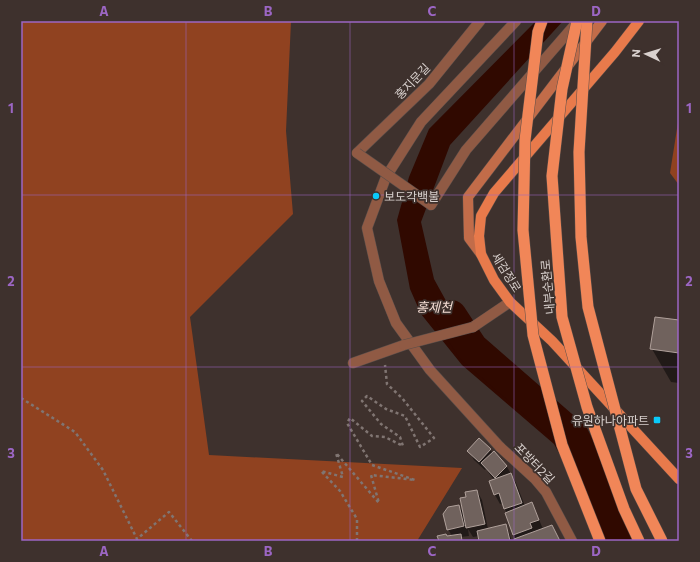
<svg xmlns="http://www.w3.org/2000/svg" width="700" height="562" font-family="Commissioner,'Noto Sans KR',sans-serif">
	<rect width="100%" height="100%" fill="#3e312d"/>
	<g fill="#904220">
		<polygon points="21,21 291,21 286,131 293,214 190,317 209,455 462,468 417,541 21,541"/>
		<polygon points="679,116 679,185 670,173"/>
	</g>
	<polygon fill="#300900" points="536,21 563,21 450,145 421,222 434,279 472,348 573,436 626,541 606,541 554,444 462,365 421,314 410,289 397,220 409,177 429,129"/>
	<g fill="#0007">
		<polygon points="679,321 679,383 671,382 652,349"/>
		<polygon points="490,450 507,467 516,483 525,506 532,503 543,529 552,526 560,541 516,541 503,503 500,504 495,495 494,480 486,469 485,470 474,460 469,451"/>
		<polygon points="477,491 482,500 488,529 506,525 512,541 480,541 479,536 473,537 468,529 469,536 461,537 463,541 440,541 452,536 448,529 459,506 464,514 467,498"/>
	</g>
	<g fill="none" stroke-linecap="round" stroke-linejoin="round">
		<polyline stroke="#300900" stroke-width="32" points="451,316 472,348 573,436 626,541"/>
	</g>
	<g fill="#70625d" stroke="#b0a19b">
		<polygon points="655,317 679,320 679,353 650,349"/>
		<polygon points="479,438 491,449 479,462 467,451"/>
		<polygon points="494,451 507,466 495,478 481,463"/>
		<polygon points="511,473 522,503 504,509 499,493 494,495 489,481"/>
		<polygon points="477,490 485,524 466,528 460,498 466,497 465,492"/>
		<polygon points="532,502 539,520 530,523 532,528 513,535 505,513"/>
		<polygon points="459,505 464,526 447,530 443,514 448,507"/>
		<polygon points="506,524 510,541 479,541 477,531"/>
		<polygon points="552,525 560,541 515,541 514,539"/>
		<polygon points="446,534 447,536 461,534 462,541 439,541 437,536"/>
	</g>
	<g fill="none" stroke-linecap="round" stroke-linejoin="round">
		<defs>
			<g id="pedestrian">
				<polyline points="431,205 466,150 578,21"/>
				<polyline points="500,447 430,370 396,323 379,281 367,228 386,177 421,122 516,21"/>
			</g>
			<g id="minor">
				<polyline points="357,153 429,84 480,21"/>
				<polyline points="473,327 510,302"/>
				<polyline points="353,363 404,345"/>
				<polyline points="500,447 535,479 546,492 572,541"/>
			</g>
			<polyline id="secondary" points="481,254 469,238 468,197 602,21"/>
			<polyline id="primary" points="639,21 615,52 494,193 481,216 479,236 481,254 494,280 510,302 552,341 679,479"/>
		</defs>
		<use href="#pedestrian" stroke="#5a4e4a" stroke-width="11"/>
		<use href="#minor" stroke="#5a4e4a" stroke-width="11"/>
		<use href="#secondary" stroke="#5a4e4a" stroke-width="11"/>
		<use href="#primary" stroke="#5a4e4a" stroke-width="11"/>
		<g stroke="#807572" stroke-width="2.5" stroke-dasharray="3 3" stroke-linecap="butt">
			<polyline points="21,398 75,432 103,470 137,539 169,512 192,541"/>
			<polyline points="357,541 357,519 340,491 321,471 343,477 336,453 379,503 371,475 415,480 372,465 347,423 350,418 372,436 385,437 403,446 400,437 381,424 362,401 367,396 386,409 405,416 420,447 434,438 402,398 387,384 385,365"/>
		</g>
		<use href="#pedestrian" stroke="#905a44" stroke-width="10"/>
		<use href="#minor" stroke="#905a44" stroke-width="10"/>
		<use href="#secondary" stroke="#c26c49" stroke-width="10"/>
		<use href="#primary" stroke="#e87a4b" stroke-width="10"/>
		<defs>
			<g id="minor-bridge">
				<polyline points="357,153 431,205"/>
				<polyline points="404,345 473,327"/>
			</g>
			<g id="trunk-bridge">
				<polyline points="542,21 538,32 525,140 523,230 533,335 562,445 600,541"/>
				<polyline points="577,21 562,89 552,176 562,317 587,407 624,509 639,541"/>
				<polyline points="587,21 579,152 581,237 588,307 636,489 662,541"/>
			</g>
		</defs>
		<use href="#minor-bridge" stroke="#5a4e4a" stroke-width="11" stroke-linecap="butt"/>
		<use href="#trunk-bridge" stroke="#5a4e4a" stroke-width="12" stroke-linecap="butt"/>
		<use href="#minor-bridge" stroke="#905a44" stroke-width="10"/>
		<use href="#trunk-bridge" stroke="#f18658" stroke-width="11"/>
	</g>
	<path fill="none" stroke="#9c66c4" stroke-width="1" stroke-opacity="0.55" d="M186,21v520M350,21v520M514,21v520M21,195h658M21,367h658"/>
	<g fill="#0acafa" stroke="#3e312d" stroke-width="1.5">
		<circle cx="376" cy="196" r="4"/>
		<rect x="653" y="416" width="8" height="8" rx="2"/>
	</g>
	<g text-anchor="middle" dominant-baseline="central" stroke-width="3.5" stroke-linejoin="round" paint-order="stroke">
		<g font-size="12" fill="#d9d1ce" stroke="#3e312d">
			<text transform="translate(412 81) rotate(-46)">홍지문길</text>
			<text transform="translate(507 272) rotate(58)">세검정로</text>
			<text transform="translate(547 287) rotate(-95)">내부순환로</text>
			<text transform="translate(535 463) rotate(46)">포방터2길</text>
		</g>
		<g font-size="12" fill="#d9d1ce" stroke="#3e312d" text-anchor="start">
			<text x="384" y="196">보도각백불</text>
			<text x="649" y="420" text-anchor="end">유원하나아파트</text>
		</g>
		<g font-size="13" font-style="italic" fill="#f5ddd4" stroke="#3e312d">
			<text x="434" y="307">홍제천</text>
		</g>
	</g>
	<rect width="700" height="562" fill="none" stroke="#3e312d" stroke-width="44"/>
	<g transform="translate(646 54) rotate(274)" stroke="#3e312d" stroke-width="3" paint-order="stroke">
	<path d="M0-3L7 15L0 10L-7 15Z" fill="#d9d1ce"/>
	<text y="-6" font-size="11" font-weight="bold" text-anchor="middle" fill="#d9d1ce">N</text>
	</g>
	<rect x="22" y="22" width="656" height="518" fill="none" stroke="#9c66c4" stroke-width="1.5"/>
	<g font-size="13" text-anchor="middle" font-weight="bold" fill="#9c66c4">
		<text x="104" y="16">A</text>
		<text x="268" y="16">B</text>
		<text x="432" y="16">C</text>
		<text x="596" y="16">D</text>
		<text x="11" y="113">1</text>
		<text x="689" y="113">1</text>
		<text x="11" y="286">2</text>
		<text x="689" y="286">2</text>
		<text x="11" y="458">3</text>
		<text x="689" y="458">3</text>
		<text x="104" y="556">A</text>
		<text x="268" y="556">B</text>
		<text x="432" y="556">C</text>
		<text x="596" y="556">D</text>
	</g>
</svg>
